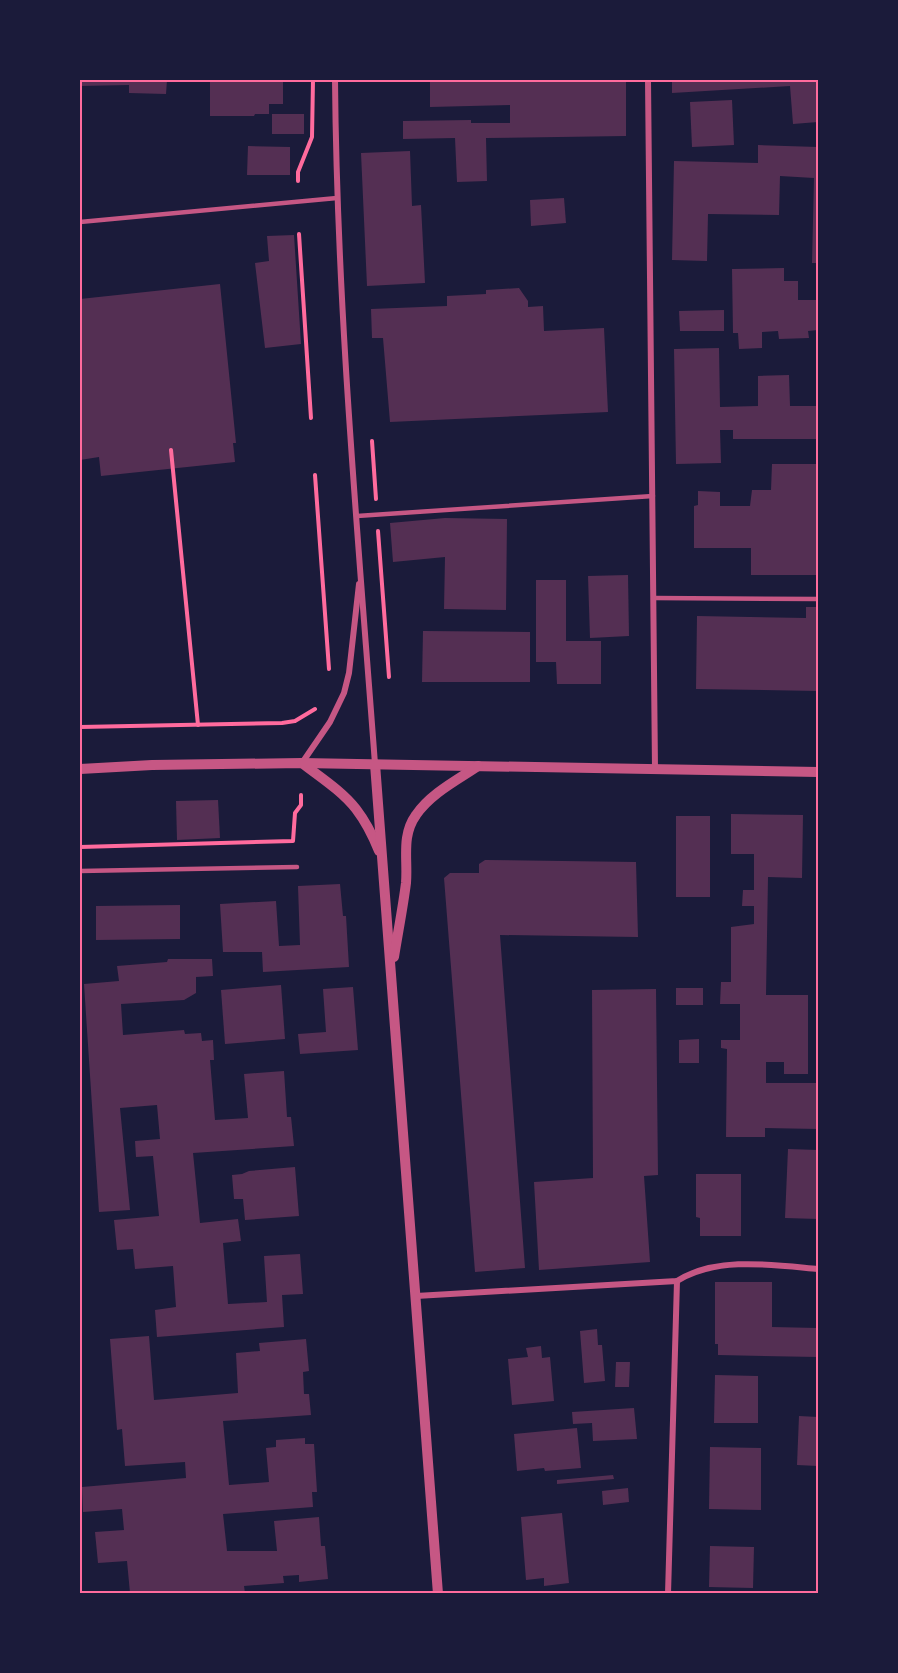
<svg xmlns="http://www.w3.org/2000/svg" width="898" height="1673" font-family="Montserrat,sans-serif">
	<rect width="100%" height="100%" fill="#1b1b3a"/>
	<g fill="#542f53">
		<polygon points="80,80 167,80 166,94 129,93 129,85 80,86"/>
		<polygon points="210,80 283,80 283,104 269,104 269,114 255,114 254,116 210,116"/>
		<polygon points="430,80 626,80 626,136 486,138 487,181 457,182 455,138 403,139 403,121 471,120 471,123 510,123 510,105 430,107"/>
		<polygon points="672,80 818,80 818,122 793,124 790,86 672,93"/>
		<polygon points="732,100 734,145 692,147 690,102"/>
		<rect x="272" y="114" width="32" height="20"/>
		<polygon points="758,145 818,147 818,263 812,263 814,178 780,176 779,215 708,214 707,261 672,260 674,161 758,163"/>
		<polygon points="248,146 290,147 290,175 247,175"/>
		<polygon points="410,151 412,206 421,205 425,283 367,286 361,153"/>
		<polygon points="564,198 566,223 531,226 530,200"/>
		<polygon points="294,235 301,344 265,348 255,263 269,261 267,236"/>
		<polygon points="784,268 784,281 798,281 798,300 818,300 818,330 808,331 809,338 779,339 778,331 762,332 762,348 739,349 738,333 733,333 732,269"/>
		<polygon points="220,284 236,443 233,443 235,462 101,476 99,457 80,460 80,299"/>
		<polygon points="519,288 528,301 528,307 543,306 544,331 604,328 608,412 390,422 383,338 372,338 371,309 447,306 447,296 486,294 486,290"/>
		<polygon points="724,310 724,331 680,331 679,311"/>
		<polygon points="719,348 720,407 758,406 758,376 789,375 790,406 817,406 816,439 733,439 733,430 720,430 721,463 676,464 674,349"/>
		<polygon points="772,464 818,464 818,575 751,575 751,548 694,548 694,506 698,505 698,491 720,492 720,506 750,506 752,490 771,490"/>
		<polygon points="445,518 507,519 506,610 444,609 445,557 393,562 390,523"/>
		<polygon points="628,575 629,636 590,638 588,576"/>
		<polygon points="536,580 566,580 566,641 601,641 601,684 557,684 556,662 536,662"/>
		<polygon points="806,607 818,607 818,691 696,689 697,616 806,618"/>
		<polygon points="423,631 530,632 530,682 422,682"/>
		<polygon points="218,800 220,838 177,840 176,801"/>
		<rect x="816" y="812" width="2" height="61"/>
		<polygon points="731,814 803,815 802,878 768,877 766,995 808,995 808,1074 784,1074 784,1062 766,1062 766,1083 818,1083 818,1129 765,1128 765,1137 726,1137 727,1049 721,1048 721,1040 740,1040 740,1004 720,1004 721,982 731,982 731,927 754,924 754,906 742,906 743,890 754,890 754,854 731,854"/>
		<rect x="676" y="816" width="34" height="81"/>
		<polygon points="485,860 636,862 638,937 500,935 525,1268 475,1272 444,878 450,873 479,873 479,864"/>
		<polygon points="340,884 343,916 346,916 349,967 263,972 262,952 223,952 220,904 276,901 279,946 300,945 298,886"/>
		<polygon points="180,905 180,939 96,940 96,906"/>
		<polygon points="168,959 212,959 213,976 196,977 196,993 184,1000 121,1004 123,1035 184,1030 185,1034 201,1033 202,1041 213,1040 214,1060 210,1060 215,1120 248,1118 244,1074 284,1071 287,1117 291,1117 294,1146 193,1153 200,1223 238,1219 241,1241 223,1243 228,1304 267,1302 264,1256 300,1254 303,1294 282,1295 284,1327 157,1337 155,1310 176,1307 173,1266 135,1269 133,1249 117,1250 114,1220 159,1216 153,1156 136,1157 135,1141 160,1139 157,1105 120,1108 130,1210 99,1212 84,984 119,981 117,966 167,962"/>
		<polygon points="281,985 285,1039 225,1044 221,990"/>
		<polygon points="353,987 358,1050 300,1054 298,1034 326,1032 323,989"/>
		<rect x="676" y="988" width="27" height="17"/>
		<polygon points="656,989 658,1175 644,1176 650,1262 539,1270 534,1182 593,1178 592,990"/>
		<polygon points="699,1039 699,1063 679,1063 679,1040"/>
		<polygon points="788,1149 818,1150 818,1219 785,1218"/>
		<polygon points="295,1167 299,1216 245,1220 243,1199 234,1199 232,1175 242,1174 249,1171"/>
		<polygon points="696,1174 741,1174 741,1236 700,1236 700,1218 696,1217"/>
		<polygon points="715,1282 772,1282 772,1327 818,1328 818,1357 718,1355 718,1344 715,1344"/>
		<polygon points="597,1329 598,1345 602,1345 605,1381 584,1383 580,1331"/>
		<polygon points="149,1336 154,1400 238,1393 236,1353 260,1351 259,1343 306,1339 309,1371 303,1372 304,1394 309,1394 311,1415 223,1421 229,1485 269,1482 266,1448 276,1447 276,1440 305,1438 305,1444 314,1444 317,1492 312,1492 313,1507 223,1514 227,1551 277,1551 274,1521 319,1517 321,1546 325,1546 328,1579 299,1582 299,1575 283,1576 284,1583 244,1586 245,1593 130,1593 127,1561 98,1563 95,1532 124,1530 122,1509 83,1512 82,1487 186,1478 185,1462 125,1466 122,1429 117,1430 110,1339"/>
		<polygon points="541,1346 542,1358 550,1357 554,1401 512,1405 508,1359 528,1357 526,1348"/>
		<polygon points="616,1362 630,1362 629,1387 615,1387"/>
		<polygon points="715,1375 758,1376 758,1423 714,1423"/>
		<polygon points="634,1408 637,1439 593,1441 592,1423 573,1424 572,1412"/>
		<polygon points="799,1416 818,1417 818,1466 797,1465"/>
		<polygon points="577,1428 581,1468 545,1471 544,1468 517,1471 514,1434"/>
		<polygon points="710,1447 761,1448 761,1510 709,1509"/>
		<polygon points="613,1475 614,1479 557,1484 557,1480"/>
		<polygon points="628,1488 629,1502 603,1505 602,1491"/>
		<polygon points="562,1513 569,1583 544,1586 544,1578 526,1580 521,1517"/>
		<polygon points="710,1546 754,1547 753,1588 709,1587"/>
	</g>
	<g fill="none" stroke-linecap="round" stroke-linejoin="round">
		<g stroke="#ff6b9d" stroke-width="4">
			<polyline points="298,181 298,172 312,137 313,80"/>
			<polyline points="299,234 311,418"/>
			<polyline points="372,441 376,499"/>
			<polyline points="171,450 198,725"/>
			<polyline points="315,475 329,669"/>
			<polyline points="378,531 389,677"/>
			<polyline points="80,727 282,723 295,721 315,709"/>
			<polyline points="80,847 293,841 295,813 301,805 301,795"/>
		</g>
		<g stroke="#c65784" stroke-width="4.5">
			<polyline points="80,222 337,198"/>
			<polyline points="357,516 653,496"/>
			<polyline points="654,598 818,599"/>
			<polyline points="80,871 297,867"/>
		</g>
		<g stroke="#c65784" stroke-width="6">
			<path d="M335,80c2,228 23,456 40,684"/>
			<polyline points="648,80 655,769"/>
			<polyline points="302,763 330,722 344,693 349,673 359,584"/>
			<path d="M416,1296l261,-15c39,-25 97,-16 141,-12"/>
			<polyline points="668,1594 677,1281"/>
		</g>
		<g stroke="#c65784" stroke-width="10">
			<path d="M302,763c18,14 40,28 54,46 10,13 17,27 23,42"/>
			<polyline points="375,764 438,1594"/>
			<polyline points="80,769 152,765 302,763 818,772"/>
			<path d="M394,957c4,-25 9,-50 12,-74 2,-24 -5,-47 10,-68 14,-21 41,-35 62,-49"/>
		</g>
	</g>
	<rect width="898" height="1673" fill="none" stroke="#1b1b3a" stroke-width="162"/>
	<rect x="81" y="81" width="736" height="1511" fill="none" stroke="#ff6b9d" stroke-width="2"/>
</svg>
